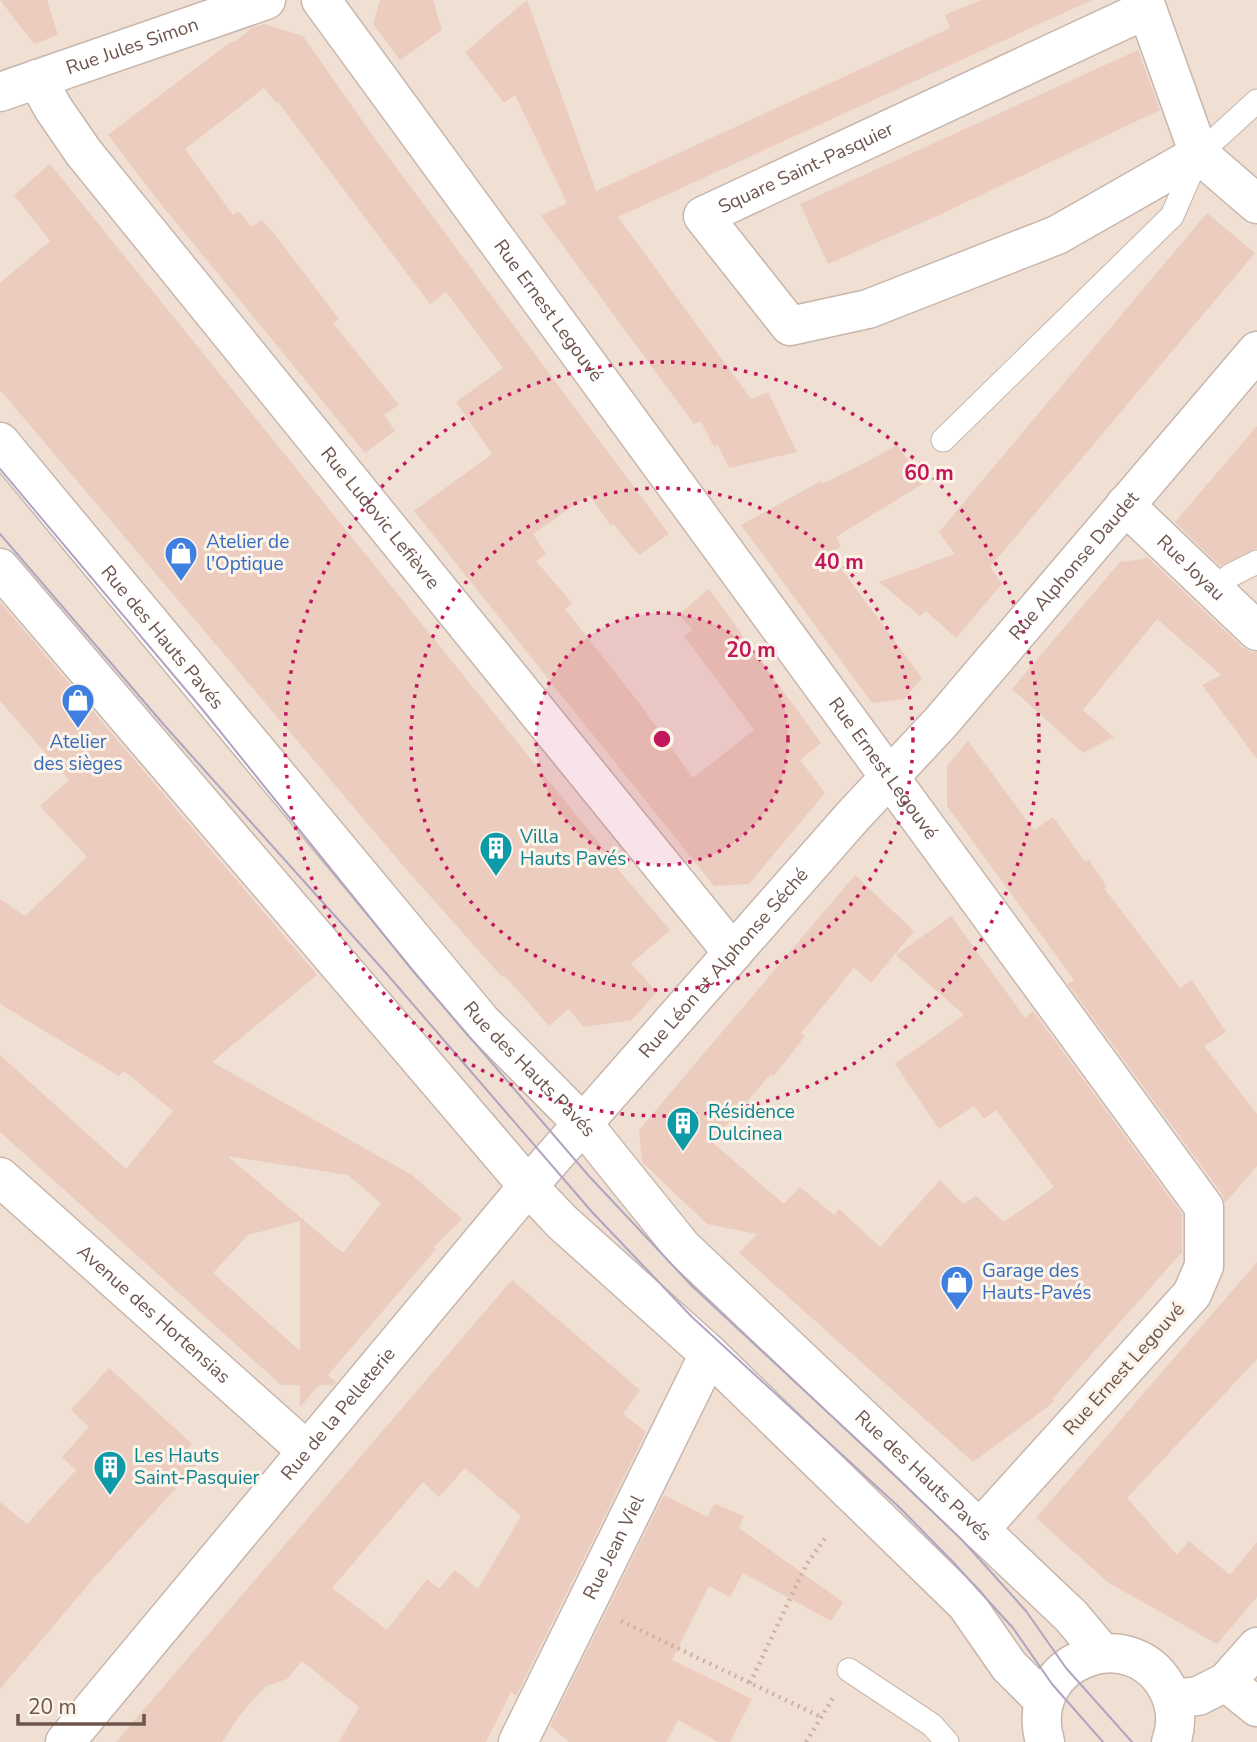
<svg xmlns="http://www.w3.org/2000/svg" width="1257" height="1742" font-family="'Nunito Sans',sans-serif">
	<rect width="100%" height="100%" fill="#f9eee3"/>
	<rect fill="#efe0d3" x="0" y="0" width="1257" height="1742"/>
	<g fill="#ebccbe" fill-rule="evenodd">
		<polygon points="0,0 47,0 58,35 34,44"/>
		<polygon points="380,0 433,0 442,30 400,60 373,24"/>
		<polygon points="527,0 596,191 950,28 945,15 981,0 1092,0 618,217 751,399 768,392 797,452 729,468 718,445 714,447 701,421 694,424 541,216 567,203 515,95 504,103 465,52"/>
		<polygon points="264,24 303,36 375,139 669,534 639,555 613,524 611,526 589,495 533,534 546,554 536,561 572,603 565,609 640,704 693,778 754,730 684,636 692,630 679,614 709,589 821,743 800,760 825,793 749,884 714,886 414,511 492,454 456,402 503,368 446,292 430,304 278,102 276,103 264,88 185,149 233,215 238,211 252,227 262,220 273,232 339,319 333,323 399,405 384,415 395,431 365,453 160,203 108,135 229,43 237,40 252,28"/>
		<polygon points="1138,50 1160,110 939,215 828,264 800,204"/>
		<polygon points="50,164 607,853 605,854 670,930 631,964 657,992 632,1020 583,1027 569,1009 549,1026 504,975 502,977 406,869 0,390 0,283 50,241 14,195"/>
		<polygon points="1207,213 1255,253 990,567 1002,584 956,638 926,611 920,616 879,582 955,554 939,532"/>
		<polygon points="1257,426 1257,548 1220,566 1175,522"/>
		<polygon points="897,445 924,483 836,537 841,546 831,555 922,678 904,699 872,703 741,525 821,481 822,484 861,465"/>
		<polygon points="1146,556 1242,647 1251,652 1257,652 1257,759 1202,685 1221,675 1157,619 1083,710 1114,737 1083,753 1012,689 1120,562 1144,559"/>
		<path d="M0,602l317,373 -105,87 200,113 50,44 -28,28 2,2 -108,126 8,7 -2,3h-15l-19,22v-22h-19l-281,-253v-77l126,114 47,-58 -49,-40 -5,5 -119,-72v-105l25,17 62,-59 -47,-51 29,-26 -69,-79zM227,1156l121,19 33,28 -38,50zM300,1221v130l-87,-78 35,-38z"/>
		<polygon points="968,741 1034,830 1053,817 1085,862 1089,860 1107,887 1104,888 1180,988 1192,980 1226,1032 1204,1046 1257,1114 1257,1166 1225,1203 1222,1194 1068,984 1074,980 947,806 947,766"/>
		<polygon points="855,875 914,931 871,983 854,968 801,1033 805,1036 774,1076 771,1074 712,1142 784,1204 800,1187 834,1215 839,1209 880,1247 940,1180 963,1204 976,1196 1004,1222 1054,1187 996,1110 984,1119 974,1106 939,1129 895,1064 964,1015 896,955 951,916 1025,1018 1033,1011 1182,1214 1182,1252 1052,1399 1054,1402 973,1462 739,1253 757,1234 707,1224 642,1162 639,1130"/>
		<polygon points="1257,1262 1257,1359 1127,1498 1177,1555 1189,1541 1230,1575 1257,1542 1257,1597 1217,1644 1109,1583 1036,1518"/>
		<path d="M512,1280l128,110 -17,24 23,18 -130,264 -5,-4 -25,50h-147l20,-35 -57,-46 -15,18 -21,7 -27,30 -17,26h-106zM465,1468l56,48 -43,73 -23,-19 -16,19 -12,-10 -40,51 -55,-42 91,-106 16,15z"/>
		<polygon points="109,1368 192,1444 184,1453 197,1465 93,1579 0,1689 0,1502 27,1524 76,1470 62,1457 89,1427 71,1410"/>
		<polygon points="664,1495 707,1517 715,1504 744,1516 739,1528 843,1602 831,1621 743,1573 730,1597 709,1586 672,1660 752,1699 730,1742 718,1742 678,1720 666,1742 569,1742 550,1726"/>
	</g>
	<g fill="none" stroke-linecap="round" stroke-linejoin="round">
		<defs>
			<g id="service">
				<polyline points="943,440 1172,216 1199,154 1257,101"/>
				<polyline points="1214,589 1231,575 1257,562"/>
				<polyline points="849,1670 932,1725 947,1742"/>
			</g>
			<g id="minor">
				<path id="s1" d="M321,0l883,1207v59l-12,28 -213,236"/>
				<path id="s2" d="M37,79l16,29 31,45 649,800"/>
				<path id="s3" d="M0,92l266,-92"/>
				<path id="s4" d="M1199,154l-142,81 -189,74 -78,17 -87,-110 444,-207 52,145 58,50"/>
				<path id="s5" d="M1125,505l132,126"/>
				<path id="s6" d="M0,1177l307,274"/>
				<polyline points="1226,1682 1257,1707"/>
				<polyline points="1172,1699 1198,1696 1226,1682 1257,1647"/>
				<path id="s7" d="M65,1742l463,-556 325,-370 88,-94 316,-371"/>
				<path id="s8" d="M518,1742l191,-388"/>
			</g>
			<g id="tertiary">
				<path id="s9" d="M0,442l481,579 102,103 99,123 389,369 31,37"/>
				<polyline points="0,568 528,1186 562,1222 709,1354 966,1604 1009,1666 1044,1701"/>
				<path d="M1045,1742c-24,-83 91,-125 125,-48 6,15 7,33 1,48"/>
			</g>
		</defs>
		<use href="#service" stroke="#c8b6ac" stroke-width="25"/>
		<use href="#minor" stroke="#c8b6ac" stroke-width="41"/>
		<use href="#tertiary" stroke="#c8b6ac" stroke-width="41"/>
		<g stroke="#cfafa2" stroke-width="4.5" stroke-dasharray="2 5" stroke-linecap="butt">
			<polyline points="621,1621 821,1717"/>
			<polyline points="750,1683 806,1565 826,1537"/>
			<polyline points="806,1742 833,1698"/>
		</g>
		<use href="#service" stroke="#fff" stroke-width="23"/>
		<use href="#minor" stroke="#fff" stroke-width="38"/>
		<use href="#tertiary" stroke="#fff" stroke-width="38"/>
		<g stroke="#b0a4c0" stroke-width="2">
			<polyline points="0,469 202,709 413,971 588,1175 692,1286 881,1462 963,1541 1026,1611 1066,1668 1132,1742"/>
			<polyline points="0,534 165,726 386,973 592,1212 692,1317 899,1507 953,1562 1013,1628 1052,1684 1103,1742"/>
		</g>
	</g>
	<circle cx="662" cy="739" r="126" fill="#c2185b" fill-opacity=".12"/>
	<g fill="none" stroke="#c2185b" stroke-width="3.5" stroke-dasharray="3.5 7">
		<circle cx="662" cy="739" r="126"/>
		<circle cx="662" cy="739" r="251"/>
		<circle cx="662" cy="739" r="377"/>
	</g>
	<defs>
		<symbol id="shop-pin" viewBox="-11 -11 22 30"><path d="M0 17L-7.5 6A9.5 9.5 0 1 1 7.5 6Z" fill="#3f7fe0" stroke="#fcf3e9"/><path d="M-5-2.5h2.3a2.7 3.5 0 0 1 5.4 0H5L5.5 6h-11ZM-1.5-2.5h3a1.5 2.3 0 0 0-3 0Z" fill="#fff"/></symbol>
		<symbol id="building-pin" viewBox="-11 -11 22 30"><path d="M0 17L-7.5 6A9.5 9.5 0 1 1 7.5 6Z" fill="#0f9aa8" stroke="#fcf3e9"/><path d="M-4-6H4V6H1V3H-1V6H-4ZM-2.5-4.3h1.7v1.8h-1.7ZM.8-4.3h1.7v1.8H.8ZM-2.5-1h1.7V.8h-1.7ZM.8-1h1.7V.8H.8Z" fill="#fff"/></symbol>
	</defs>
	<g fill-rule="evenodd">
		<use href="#shop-pin" x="162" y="534" width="38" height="52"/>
		<use href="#shop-pin" x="59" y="681" width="38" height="52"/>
		<use href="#building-pin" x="477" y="829" width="38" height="52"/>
		<use href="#building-pin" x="664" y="1104" width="38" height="52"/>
		<use href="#shop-pin" x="938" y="1263" width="38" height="52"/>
		<use href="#building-pin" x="91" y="1448" width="38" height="52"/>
	</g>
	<g text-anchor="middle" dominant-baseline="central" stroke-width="6" stroke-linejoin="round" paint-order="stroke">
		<g font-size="19" fill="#6d554d" stroke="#fcf3e9">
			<text stroke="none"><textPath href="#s3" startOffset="140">Rue Jules Simon</textPath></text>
			<text stroke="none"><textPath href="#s4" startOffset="700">Square Saint-Pasquier</textPath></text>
			<text stroke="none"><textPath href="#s1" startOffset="385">Rue Ernest Legouvé</textPath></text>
			<text stroke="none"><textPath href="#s2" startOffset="558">Rue Ludovic Lefièvre</textPath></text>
			<text stroke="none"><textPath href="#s7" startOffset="1550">Rue Alphonse Daudet</textPath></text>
			<text stroke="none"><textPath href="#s5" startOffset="91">Rue Joyau</textPath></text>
			<text stroke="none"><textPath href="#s9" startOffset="254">Rue des Hauts Pavés</textPath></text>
			<text stroke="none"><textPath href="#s1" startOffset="952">Rue Ernest Legouvé</textPath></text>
			<text stroke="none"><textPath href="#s7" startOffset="1020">Rue Léon et Alphonse Séché</textPath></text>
			<text stroke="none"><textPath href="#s9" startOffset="821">Rue des Hauts Pavés</textPath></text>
			<text stroke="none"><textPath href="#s6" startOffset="206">Avenue des Hortensias</textPath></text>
			<text transform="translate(1124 1369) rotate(-48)">Rue Ernest Legouvé</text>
			<text stroke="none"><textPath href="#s7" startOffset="427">Rue de la Pelleterie</textPath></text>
			<text stroke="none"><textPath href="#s9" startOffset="1388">Rue des Hauts Pavés</textPath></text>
			<text stroke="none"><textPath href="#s8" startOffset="217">Rue Jean Viel</textPath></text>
		</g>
		<g font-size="19" fill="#366cbe" stroke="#fcf3e9" text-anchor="start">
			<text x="206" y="542">Atelier de<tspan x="206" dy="22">l'Optique</tspan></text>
			<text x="78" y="742" text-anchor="middle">Atelier<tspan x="78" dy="22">des sièges</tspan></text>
			<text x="982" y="1271">Garage des<tspan x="982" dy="22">Hauts-Pavés</tspan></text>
		</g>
		<g font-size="19" fill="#0d838f" stroke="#fcf3e9" text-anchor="start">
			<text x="520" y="837">Villa<tspan x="520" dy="22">Hauts Pavés</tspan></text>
			<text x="708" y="1112">Résidence<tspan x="708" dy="22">Dulcinea</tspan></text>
			<text x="134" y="1456">Les Hauts<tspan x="134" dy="22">Saint-Pasquier</tspan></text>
		</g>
	</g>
	<circle cx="662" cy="739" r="10" fill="#c2185b" stroke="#fcf3e9" stroke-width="3.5"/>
	<g font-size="21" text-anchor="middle" font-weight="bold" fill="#c2185b" stroke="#fcf3e9" stroke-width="6" stroke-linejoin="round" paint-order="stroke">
		<text x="929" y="480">60 m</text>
		<text x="839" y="569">40 m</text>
		<text x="751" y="657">20 m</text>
	</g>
	<path d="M18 1714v10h126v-10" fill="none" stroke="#6d554d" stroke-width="3.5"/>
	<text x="28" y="1714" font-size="21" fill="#6d554d" stroke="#fcf3e9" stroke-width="5" paint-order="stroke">20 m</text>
</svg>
